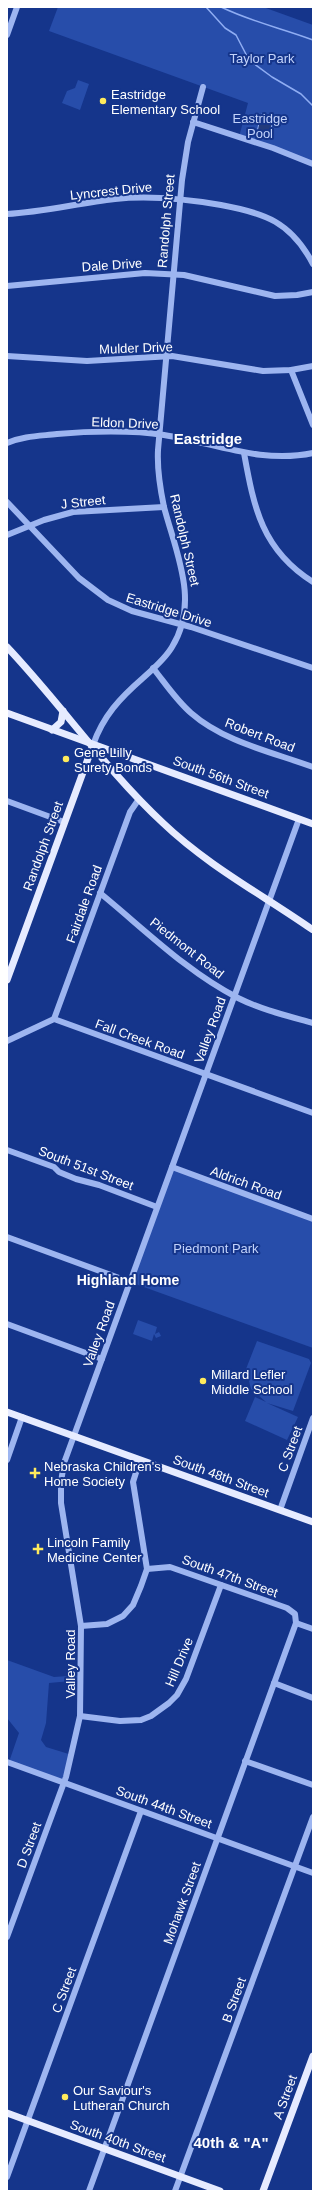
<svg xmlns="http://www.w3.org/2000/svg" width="320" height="2198" font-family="Arial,sans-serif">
	<rect width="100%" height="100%" fill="#15358b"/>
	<g fill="#274daa">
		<polygon points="58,7 263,7 313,25 313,164 239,137 248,103 49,31"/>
		<polygon points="78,80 89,84 80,110 62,103 67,91 75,88"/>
		<polygon points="172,1167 313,1219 313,1348 130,1282"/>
		<polygon points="138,1320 157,1327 155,1334 159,1332 161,1336 156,1338 154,1334 152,1341 133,1334"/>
		<polygon points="257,1341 309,1359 311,1363 293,1411 267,1403 298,1417 287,1440 245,1421 255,1397 266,1402 251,1389 246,1369"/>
		<polygon points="7,1660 54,1677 82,1675 82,1680 49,1683 46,1723 41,1740 46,1747 72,1755 64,1782 9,1762 19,1733 7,1718"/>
	</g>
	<polygon fill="#233b7c" stroke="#8fadf3" points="261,114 278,119 278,124 272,125 268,136 257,132"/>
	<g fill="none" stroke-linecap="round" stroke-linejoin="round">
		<g stroke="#8fadf3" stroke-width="1.5">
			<polyline points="206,7 225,28 236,35 249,60 272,77 301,94 313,106"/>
			<path d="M221,7c31,15 60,21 92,33"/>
		</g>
		<g stroke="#9db5f0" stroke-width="6">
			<polyline points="7,35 17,7"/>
			<polyline points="193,122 273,148 313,164"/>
			<path d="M7,214c36,-2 72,-11 108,-15 36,-4 71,0 106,6 44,8 70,17 92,59"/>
			<polyline points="7,286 145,273 184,275 275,296 297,295 313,292"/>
			<polyline points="7,356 87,361 172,356 263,371 291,370 313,366"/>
			<polyline points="291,370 313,425"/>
			<path d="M7,443c16,-7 33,-7 50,-9 32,-3 76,-4 107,1 51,8 97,29 149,18"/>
			<path d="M244,453c10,55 18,97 69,129"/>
			<polyline points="7,502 79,578 108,600 132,611 191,627 313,668"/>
			<polyline points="7,535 44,520 73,512 164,507"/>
			<path d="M153,668c12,15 23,32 38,45 33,29 81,39 122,54"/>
			<path d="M93,745c10,-29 27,-47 50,-67 10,-9 22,-19 29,-31 28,-45 4,-94 -8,-140 -4,-19 -7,-38 -6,-57l24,-270 6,-38 15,-55"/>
			<polyline points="7,801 64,822"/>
			<path d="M100,893c44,36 87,79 138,105 24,12 50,18 75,25"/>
			<polyline points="54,1019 130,812 139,799"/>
			<polyline points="7,1041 54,1019 313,1113"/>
			<polyline points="7,1150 54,1167 59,1172 76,1179 99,1185 157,1207"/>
			<polyline points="172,1167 313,1219"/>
			<polyline points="7,1237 130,1282"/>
			<polyline points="7,1324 102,1359"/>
			<polyline points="7,1460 22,1417"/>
			<polyline points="280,1510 313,1418"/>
			<polyline points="296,1623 313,1629"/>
			<polyline points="81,1626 107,1624 123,1616 133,1605 141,1586 147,1569 133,1482 140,1460"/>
			<polyline points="274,1683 313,1698"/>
			<polyline points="80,1716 120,1721 141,1720 151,1716 169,1703 177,1695 186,1679 221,1585"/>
			<polyline points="245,1761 313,1785"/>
			<polyline points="7,1762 313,1873"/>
			<polyline points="7,1937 66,1777 80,1716 81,1626 61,1503 61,1482 64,1463 299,819"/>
			<polyline points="7,2177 141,1811"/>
			<polyline points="89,2191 296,1623 295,1614 287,1608 170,1567 147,1569"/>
			<polyline points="175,2191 313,1817"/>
		</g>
		<g stroke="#e6ebff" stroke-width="7">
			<path d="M7,647c54,57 99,123 156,176 45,43 100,72 150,107"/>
			<polyline points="7,713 313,824"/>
			<polyline points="52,730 61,722 63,711"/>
			<polyline points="7,980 93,745"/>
			<polyline points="7,1412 313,1522"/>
			<polyline points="7,2113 220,2191"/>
			<polyline points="263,2191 313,2056"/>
		</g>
	</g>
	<g fill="#ffeb5c" stroke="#15358b" stroke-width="1.5">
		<circle cx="103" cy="101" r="4"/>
		<circle cx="66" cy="759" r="4"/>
		<circle cx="203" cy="1381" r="4"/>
		<path d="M33 1467h4v4h4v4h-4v4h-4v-4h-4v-4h4z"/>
		<path d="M36 1543h4v4h4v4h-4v4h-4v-4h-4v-4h4z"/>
		<circle cx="65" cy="2097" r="4"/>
	</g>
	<g text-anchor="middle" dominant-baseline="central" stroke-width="4" stroke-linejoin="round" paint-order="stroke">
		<g font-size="13" fill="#c3d3fb" stroke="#15358b">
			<text x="262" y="58">Taylor Park</text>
			<text x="260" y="118">Eastridge<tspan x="260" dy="15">Pool</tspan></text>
			<text x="216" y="1248">Piedmont Park</text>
		</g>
		<g font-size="13" fill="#fff" stroke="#15358b" text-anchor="start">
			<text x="111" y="94">Eastridge<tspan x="111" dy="15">Elementary School</tspan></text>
			<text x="74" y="752">Gene Lilly<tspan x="74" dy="15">Surety Bonds</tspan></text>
			<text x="211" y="1374">Millard Lefler<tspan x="211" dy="15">Middle School</tspan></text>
			<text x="44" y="1466">Nebraska Children's<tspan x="44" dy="15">Home Society</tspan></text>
			<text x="47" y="1542">Lincoln Family<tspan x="47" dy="15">Medicine Center</tspan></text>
			<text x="73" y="2090">Our Saviour's<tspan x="73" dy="15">Lutheran Church</tspan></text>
		</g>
		<g font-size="13" fill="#fff" stroke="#15358b">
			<text transform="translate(111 191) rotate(-6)">Lyncrest Drive</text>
			<text transform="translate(166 221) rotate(-85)">Randolph Street</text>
			<text transform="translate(112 265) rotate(-4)">Dale Drive</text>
			<text transform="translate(136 348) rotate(-2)">Mulder Drive</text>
			<text transform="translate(125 423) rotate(2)">Eldon Drive</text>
			<text transform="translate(83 502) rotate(-6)">J Street</text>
			<text transform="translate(185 540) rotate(77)">Randolph Street</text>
			<text transform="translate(169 610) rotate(17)">Eastridge Drive</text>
			<text transform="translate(260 735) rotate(21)">Robert Road</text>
			<text transform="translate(221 777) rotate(20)">South 56th Street</text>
			<text transform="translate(43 846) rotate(-70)">Randolph Street</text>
			<text transform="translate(84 904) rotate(-70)">Fairdale Road</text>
			<text transform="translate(187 948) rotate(38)">Piedmont Road</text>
			<text transform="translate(210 1030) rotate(-70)">Valley Road</text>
			<text transform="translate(140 1039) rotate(20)">Fall Creek Road</text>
			<text transform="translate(86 1168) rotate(21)">South 51st Street</text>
			<text transform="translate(246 1183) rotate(20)">Aldrich Road</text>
			<text transform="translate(99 1334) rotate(-70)">Valley Road</text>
			<text transform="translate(290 1449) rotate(-70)">C Street</text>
			<text transform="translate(221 1476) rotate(20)">South 48th Street</text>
			<text transform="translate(230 1576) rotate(20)">South 47th Street</text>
			<text transform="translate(179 1662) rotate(-67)">Hill Drive</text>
			<text transform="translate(70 1664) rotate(-90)">Valley Road</text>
			<text transform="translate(164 1807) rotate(20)">South 44th Street</text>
			<text transform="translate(29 1845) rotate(-70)">D Street</text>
			<text transform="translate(182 1903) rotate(-70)">Mohawk Street</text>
			<text transform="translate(64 1990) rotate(-70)">C Street</text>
			<text transform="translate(234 2000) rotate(-70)">B Street</text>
			<text transform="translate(285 2097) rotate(-70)">A Street</text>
			<text transform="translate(118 2141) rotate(20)">South 40th Street</text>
		</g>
		<g font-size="14" font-weight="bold" fill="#fff" stroke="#15358b">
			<text x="128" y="1280">Highland Home</text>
		</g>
		<g font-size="15" font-weight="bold" fill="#fff" stroke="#15358b">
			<text x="208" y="438">Eastridge</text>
			<text x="231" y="2142">40th &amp; "A"</text>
		</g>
	</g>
	<rect width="320" height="2198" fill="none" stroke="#ffffff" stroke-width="16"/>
</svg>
